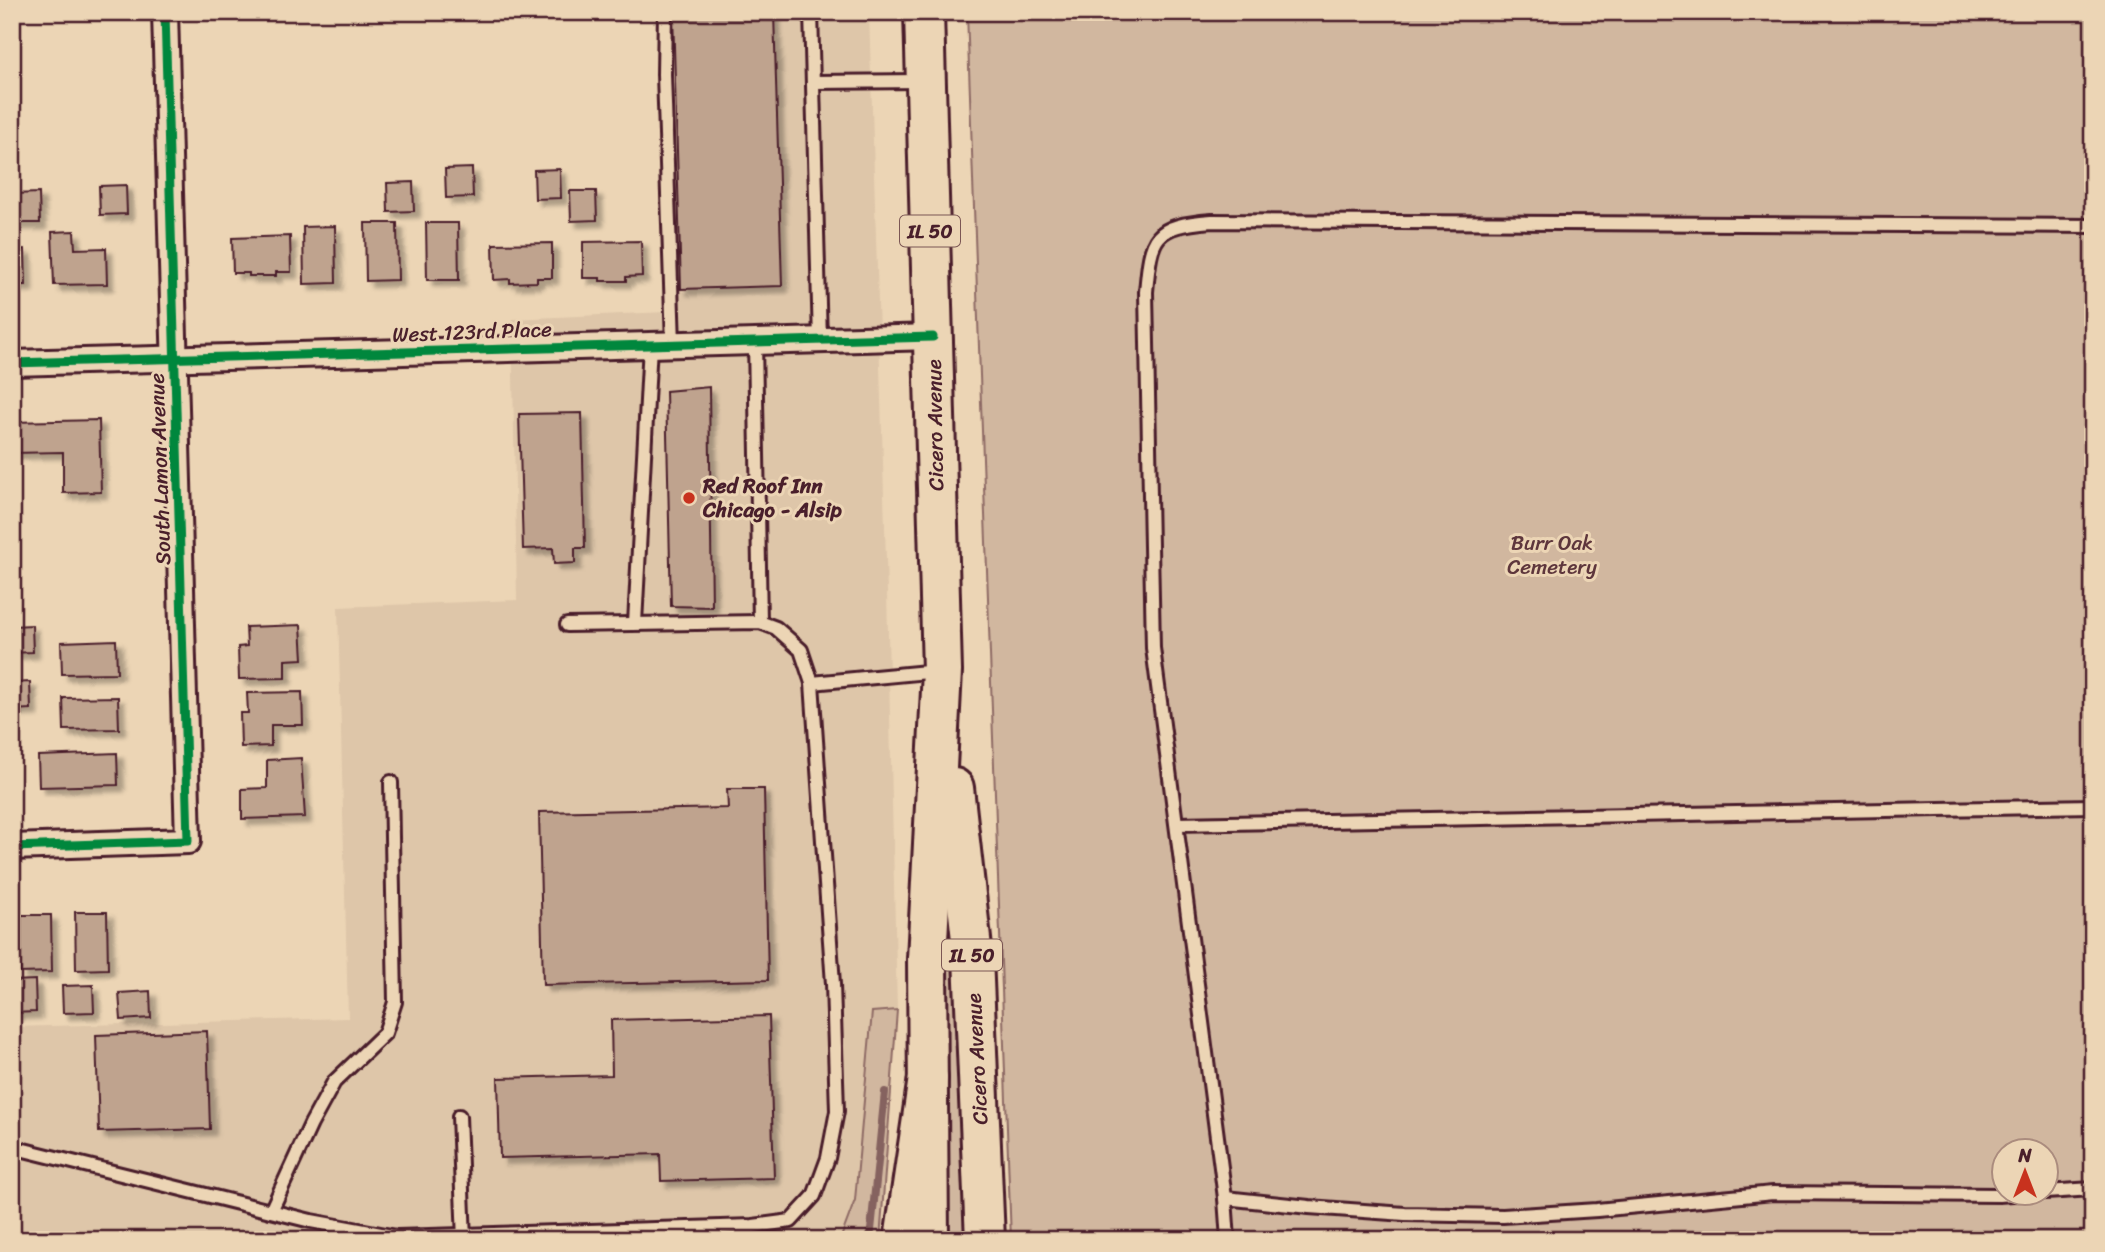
<svg xmlns="http://www.w3.org/2000/svg" width="2105" height="1252" font-family="Sriracha,sans-serif">
	<defs>
		<filter id="shadow"><feDropShadow dx="6" dy="6" stdDeviation="2" flood-color="#0004"/></filter>
	</defs>
	<rect width="100%" height="100%" fill="#ecd5b5"/>
	<filter id="ink" filterUnits="userSpaceOnUse"><feTurbulence type="fractalNoise" baseFrequency=".0143" numOctaves="2"/><feDisplacementMap in="SourceGraphic" scale="14" xChannelSelector="R" yChannelSelector="G"/><feConvolveMatrix kernelMatrix="1 2 1 2 8 2 1 2 1" color-interpolation-filters="sRGB"/></filter>
	<g filter="url(#ink)">
		<polygon fill="#dec6a9" points="655,12 869,12 887,592 897,1010 872,1012 855,1200 840,1240 64,1240 41,1229 12,1229 12,1027 348,1018 338,607 517,600 512,319 666,312"/>
		<g fill="#d1b79f" stroke="#8e6b65" stroke-width="2" fill-rule="evenodd">
			<path d="M967,12h1126v1228h-1082zM2004,1150h42v42h-42z"/>
			<polygon points="945,952 960,952 967,1240 946,1240"/>
			<polygon points="897,1010 880,1240 840,1240 855,1200 872,1012"/>
		</g>
		<g fill="none" stroke-linecap="round" stroke-linejoin="round">
			<polyline stroke="#85625f" stroke-width="8" points="870,1240 885,1092"/>
		</g>
		<g fill="#bfa38e" stroke="#4a1f2b" stroke-width="2" filter="url(#shadow)">
			<polygon points="673,12 774,12 782,286 681,289"/>
			<polygon points="472,168 473,197 446,198 445,169"/>
			<polygon points="560,169 561,198 535,199 534,170"/>
			<polygon points="413,182 414,211 388,212 387,183"/>
			<polygon points="126,185 127,214 100,215 99,186"/>
			<polygon points="570,191 596,191 597,220 571,221"/>
			<polygon points="39,193 40,223 13,223 13,194"/>
			<polygon points="365,223 397,223 398,280 366,281"/>
			<polygon points="426,223 458,223 459,280 427,280"/>
			<polygon points="335,226 336,283 304,284 303,227"/>
			<polygon points="74,231 75,249 106,248 107,284 54,285 52,232"/>
			<polygon points="290,236 291,272 276,272 276,276 249,276 249,273 233,273 232,238"/>
			<polygon points="641,241 642,276 626,277 626,281 600,281 600,278 583,278 583,242"/>
			<polygon points="552,243 552,278 537,278 537,282 510,283 510,279 494,280 493,244"/>
			<polygon points="25,249 26,285 12,285 12,250"/>
			<polygon points="709,387 712,607 671,606 666,391"/>
			<polygon points="582,413 585,548 575,548 575,563 554,564 553,548 523,549 519,414"/>
			<polygon points="99,420 101,492 63,493 63,452 12,453 12,422"/>
			<polygon points="32,625 33,652 12,653 12,626"/>
			<polygon points="301,625 303,659 285,660 285,678 239,679 238,647 247,646 246,627"/>
			<polygon points="116,640 117,673 62,674 61,642"/>
			<polygon points="30,682 31,709 12,710 12,683"/>
			<polygon points="302,692 303,725 271,725 271,746 241,747 240,713 248,713 247,693"/>
			<polygon points="118,697 119,729 64,730 63,698"/>
			<polygon points="117,753 118,785 39,787 38,756"/>
			<polygon points="301,758 305,817 242,819 242,789 267,788 267,760"/>
			<polygon points="727,789 764,789 768,980 543,985 539,812 728,808"/>
			<polygon points="75,912 107,912 108,969 76,970"/>
			<polygon points="19,915 51,915 52,972 20,973"/>
			<polygon points="35,980 36,1012 12,1013 12,981"/>
			<polygon points="93,985 94,1012 63,1013 62,986"/>
			<polygon points="150,991 151,1018 121,1020 119,993"/>
			<polygon points="769,1016 774,1178 661,1181 660,1154 500,1158 498,1078 612,1075 611,1020"/>
			<polygon points="207,1031 210,1129 99,1132 96,1035"/>
		</g>
		<g fill="none" stroke-linecap="round" stroke-linejoin="round">
			<defs>
				<g id="lane">
					<polyline points="665,12 664,74 673,344"/>
					<polyline points="811,12 820,341"/>
					<polyline points="813,82 922,81"/>
					<polyline points="755,342 760,622"/>
					<polyline points="635,623 650,345"/>
					<polyline points="567,625 760,622 776,628 801,650 812,683"/>
					<polyline points="1177,824 2093,806"/>
					<polyline points="459,1116 464,1240"/>
					<polyline points="12,1147 311,1221 397,1237 753,1226 791,1221 814,1196 828,1158 837,1111 833,984 812,683 938,671"/>
					<polyline points="2046,1192 2093,1189"/>
					<polyline points="1225,1198 1309,1207 1405,1214 1503,1216 1597,1210 1773,1193 1999,1195 2041,1192"/>
					<polyline points="271,1211 311,1124 334,1082 385,1033 395,1002 391,782"/>
					<path d="M1228,1240l-3,-42 -72,-550 -7,-356c5,-57 7,-66 66,-71l881,5"/>
				</g>
				<g id="street">
					<polyline points="12,363 933,337"/>
					<polyline points="12,847 188,841 165,12"/>
				</g>
				<g id="primary">
					<polyline points="924,12 942,671 927,959 929,1240"/>
					<polyline points="954,788 973,957 985,1240"/>
				</g>
				<polyline id="highway" points="904,1240 928,1078"/>
			</defs>
			<use href="#lane" stroke="#4a1f2b" stroke-width="18"/>
			<use href="#street" stroke="#4a1f2b" stroke-width="30"/>
			<use href="#primary" stroke="#4a1f2b" stroke-width="44"/>
			<use href="#highway" stroke="#4a1f2b" stroke-width="44"/>
			<use href="#lane" stroke="#ecd5b5" stroke-width="12"/>
			<use href="#street" stroke="#ecd5b5" stroke-width="24"/>
			<use href="#primary" stroke="#ecd5b5" stroke-width="38"/>
			<use href="#highway" stroke="#ecd5b5" stroke-width="38"/>
			<defs>
				<g id="cycleway">
					<polyline points="12,363 933,337"/>
					<polyline points="12,847 188,841 165,12"/>
				</g>
			</defs>
			<use href="#cycleway" stroke="#ecd5b5" stroke-width="13"/>
			<use href="#cycleway" stroke="#00873e" stroke-width="9"/>
		</g>
	</g>
	<circle fill="#c8321e" stroke="#ecd5b5" stroke-width="2.5" cx="689" cy="498" r="7"/>
	<g text-anchor="middle" dominant-baseline="central" stroke-width="6" stroke-linejoin="round" paint-order="stroke">
		<g fill="#ecd5b5" stroke="#7b5654" stroke-width="2">
			<rect x="900" y="215.5" width="60" height="31" rx="5"/>
			<rect x="942" y="939.5" width="60" height="31" rx="5"/>
		</g>
		<g font-size="19" font-weight="bold" fill="#4a1f2b">
			<text x="930" y="231">IL 50</text>
			<text x="972" y="955">IL 50</text>
		</g>
		<g font-size="21" fill="#4a1f2b" stroke="#ecd5b5">
			<text transform="translate(472 332) rotate(-2)">West 123rd Place</text>
			<text transform="translate(935 425) rotate(-91)">Cicero Avenue</text>
			<text transform="translate(160 469) rotate(-92)">South Lamon Avenue</text>
			<text transform="translate(977 1059) rotate(-93)">Cicero Avenue</text>
		</g>
		<g font-size="21" font-weight="bold" fill="#4a1f2b" stroke="#ecd5b5" text-anchor="start">
			<text x="703" y="486">Red Roof Inn<tspan x="703" dy="24">Chicago - Alsip</tspan></text>
		</g>
		<g font-size="21" fill="#5e363c" stroke="#ecd5b5">
			<text x="1552" y="543">Burr Oak<tspan x="1552" dy="24">Cemetery</tspan></text>
		</g>
	</g>
	<rect width="2105" height="1252" fill="none" stroke="#ecd5b5" stroke-width="42"/>
	<rect x="21" y="21" width="2063" height="1210" fill="none" stroke="#4a1f2b" stroke-width="2.5" filter="url(#ink)"/>
	<g transform="translate(2025 1172)"><circle r="33" fill="#ecd5b5" stroke="#ab8c7e" stroke-width="2"/>
	<path d="M0-5L12 26L0 18L-12 26Z" fill="#c8321e"/>
	<text y="-10" font-size="19" font-weight="bold" text-anchor="middle" fill="#4a1f2b">N</text>
	</g>
</svg>
